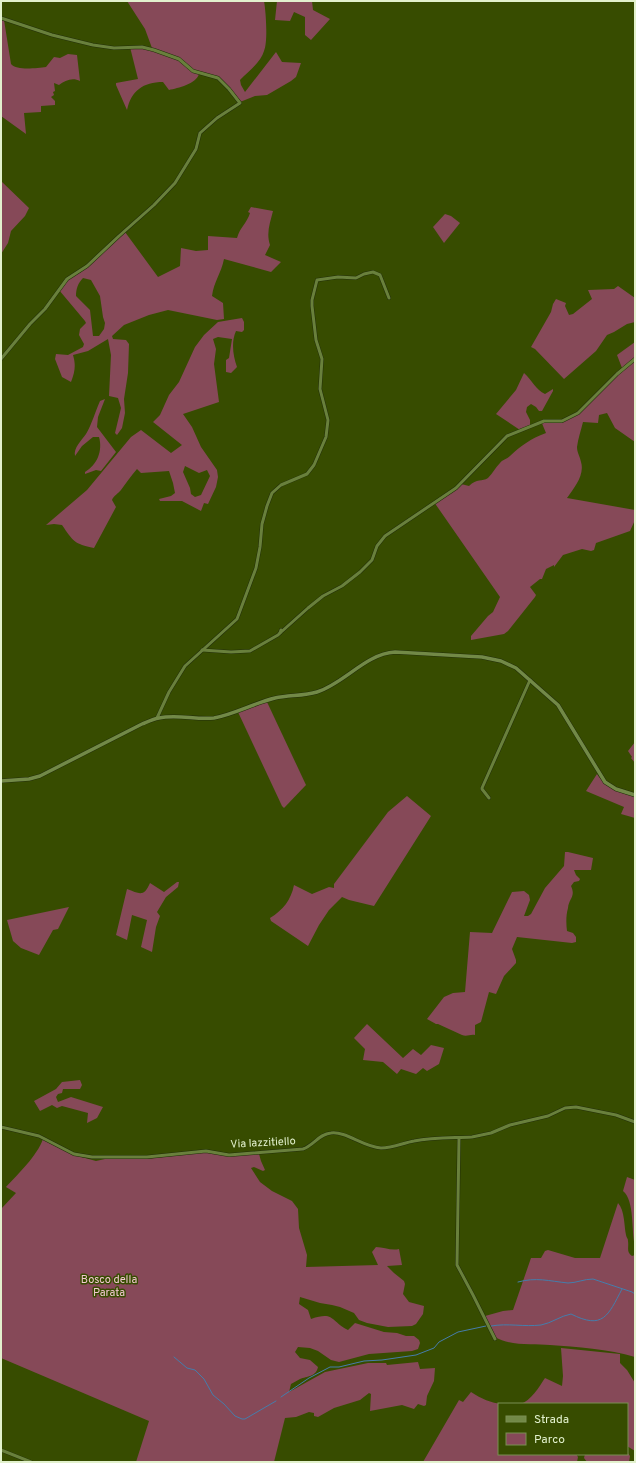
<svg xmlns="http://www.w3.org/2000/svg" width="636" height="1463" font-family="Overpass,sans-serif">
	<rect width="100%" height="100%" fill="#374c00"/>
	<g fill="#864958" fill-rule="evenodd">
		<path d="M127,1h137c2,11 4,41 0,50 -3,11 -16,21 -24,29l1,5 4,7 31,-40 6,10 19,1 -5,14 -5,4 -24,14 -12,1 -15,6 -22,-25 -25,-6 -11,-10 -30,-13 -7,-19z"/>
		<polygon points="277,1 312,1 313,10 330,19 311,40 305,35 305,17 294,12 290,21 275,20"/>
		<path d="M1,19l3,1 7,44c6,7 26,4 35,3l8,-10 6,1 8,-4 9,1 3,26c-7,-4 -15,-1 -21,4l-5,-2 1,8 -2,1 1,3 -3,2 4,4v4l-14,1v6l-17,1 2,21 -25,-18z"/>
		<path d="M130,47c14,1 40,6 51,15 7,5 9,9 18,12 -3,10 -21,14 -30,16l-6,-8c-20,0 -32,9 -36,28l-11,-25v-2l22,-4z"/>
		<polygon points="1,181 29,208 25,216 11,231 8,243 1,254"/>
		<path d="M251,207l22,4c-3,12 -7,22 -3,34l-5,10 16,7 -10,10 -47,-13c-3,15 -10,22 -12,37l11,7 1,16 -7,1 -49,-10 -19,5 -25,10 -12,11 1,3 13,1 3,4 -1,29 -4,26 1,14 -3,15 -5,7 -2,-2 6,-25 -3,-10 -9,-2 2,-41 -3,-16 -20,12 -15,4c3,10 2,17 -2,27l-9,-5 -7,-18 1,-5 12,1 15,-8 1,-3 -5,-9 1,-6 6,-6 -1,-2 -26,-31 10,-12 12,-6 44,-40 33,45 22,-11 1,-18 15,3 12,-1v-14l29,2c3,-11 10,-15 13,-25l-2,-1zM83,278l8,2 9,16 3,21 2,6 -1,6 -5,7h-6l-3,-26 -14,-14c0,-7 2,-13 7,-18z"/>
		<polygon points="445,214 451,216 460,223 444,243 433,227"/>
		<polygon points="618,286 635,298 635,322 627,324 614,332 607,335 596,351 564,379 535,349 531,347 551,312 553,304 556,299 566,303 565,306 569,315 573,314 592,299 588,290 614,289"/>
		<path d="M242,318l2,4v8l-2,2 -6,-1c-5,11 -3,25 1,36l-6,6 -5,-1v-12l3,-2 3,-19 -14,-2 -5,2 3,10 -2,15 5,38 -36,12 9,13 9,20 16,23 1,7 -2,10 -8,17 -4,-1 -3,8 -19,-10h-22l-1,-2 12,-3 4,-3 -2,-10 -4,-12 -28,2 -4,-4c-6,7 -11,14 -16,21 -3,4 -7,5 -9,10l4,7 -22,41c-20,-4 -21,-7 -32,-23l-8,-1 -8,1 41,-35 44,-53 10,-7 30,23 11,-8 -29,-23 7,-7 9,-20 10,-13 16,-35 9,-12 14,-13zM185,466l14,7 8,-3 3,6 -9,19 -6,2 -4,-3 -1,-6 -7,-16z"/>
		<path d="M635,342v100l-20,-14 -8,-15 -8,2 -1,8 -15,-1c-2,8 -5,17 -6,25 0,6 3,9 4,15 4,13 -7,26 -14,36l68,12v10l-5,11 -34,12 -2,7 -3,1 -9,-2 -19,6 -9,12v-2l-8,4 -4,10h-2l-10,8 6,8 -1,2 -27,34 -4,3 -33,6v-4l17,-20 5,-4 7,-15 -66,-95 27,-18 8,2c8,-8 13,-4 19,-8 5,-5 7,-10 12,-15 2,-3 7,-4 10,-7 12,-11 20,-17 36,-23l-5,-12c7,-3 14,0 21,-1 19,-5 46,-37 60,-52l-5,-13z"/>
		<path d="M524,373c8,7 12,17 21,21l8,-5v2l-11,20h-3l-3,-4 -5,-3 -4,3 -1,5 4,8v5l-10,5 -24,-16 20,-24z"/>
		<path d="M105,399l-7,18 -1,10 19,25 -15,19 -5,-1 -11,4v-2c12,-7 18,-21 14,-35h-6l-11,9 -7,10c-2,-8 7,-16 11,-22 6,-10 9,-22 14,-33z"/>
		<polygon points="267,702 306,785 284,808 282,806 238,712"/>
		<polygon points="635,742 635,763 631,758 632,757 628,751"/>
		<path d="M597,774c10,15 22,18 38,23v21l-14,-4 3,-7 -38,-16z"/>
		<path d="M407,796l24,20 -57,90 -25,-6 -7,-3 -13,13 -10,15 -11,21 -37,-25 -1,-3c13,-8 21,-18 24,-33l18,9 17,-7 5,1v-4l54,-72z"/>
		<path d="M565,852h3l25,6 -2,12h-17l2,5 4,4 -1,2 -5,1 -3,4c5,11 -2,12 -3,22 -2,7 -2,15 -1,23l6,2 3,4v5l-4,1 -55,-6 -5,12 4,11v3l-12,13 -8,18 -7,-2 -8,30 -6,3v10c-5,-1 -8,2 -13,0l-24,-11h-2l-9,-5 17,-22 9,-4 12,-1 5,-60 22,1 20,-41 12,-1 5,4 1,5 -6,16h4l3,-2 14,-26 19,-22z"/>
		<path d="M177,882h2l-1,5 -12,10 -9,15 3,4 -4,11 -4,25 -11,-5 6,-27 -15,-5 -5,25 -11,-5 11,-46c13,5 17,8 23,-6l14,9z"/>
		<polygon points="69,907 58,929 53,930 39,955 21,948 13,941 7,920"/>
		<polygon points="367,1024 403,1058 413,1049 421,1055 431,1045 444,1048 439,1064 427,1071 423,1068 416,1074 401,1069 397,1074 383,1062 363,1060 365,1049 354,1038"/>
		<polygon points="80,1080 82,1085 80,1089 63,1089 62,1093 58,1094 56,1097 58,1102 71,1097 103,1107 97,1118 87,1123 88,1113 62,1106 57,1108 52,1105 40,1111 34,1101 56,1089 62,1082"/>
		<path d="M43,1139l31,16 22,6 9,-2h40l63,-7 22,4 29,-2 2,7 4,9 -2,1 -9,-4 -3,1 9,14 12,9 20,10 6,8 1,19 8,27 -1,12 72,-2 -6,-13 4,-5c8,0 15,4 23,2l3,16 -15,1 7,7 10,8 1,3 -2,10 6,8 15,4 -1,8 -7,10 -4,2 -24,1 -21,-4 -8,-3 -5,-7 -14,-6 -8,-2 -12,-2 -20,-6 -1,7 9,6 3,9c24,-8 19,2 37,11l7,-7 29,9 13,1 9,3h8l5,4 1,3 -2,6 -6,2 -43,3 -30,8 -8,-2 -13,-9 -8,-3 -12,-1 -3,5 5,6 10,2 8,7c-2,10 -11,9 -18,12 -3,2 -6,3 -9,5l-2,8 36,-20 43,-9h18l1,2 31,-3 2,7 15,-1 -1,13 -7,15 -1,9 -2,1 -6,-2 -4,5 -12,-4 -32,6 1,-17 -2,-1 -9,7 -26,8 -16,9 -4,-1v-3l-5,-1 -13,5 -11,1 -11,44h-138l13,-41 -148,-63v-149l15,-16 -10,-6c12,-13 31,-31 37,-48z"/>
		<path d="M627,1177l8,3v66c-4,-15 0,-45 -12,-55z"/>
		<path d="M618,1203c7,8 6,23 8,32 1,4 2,3 2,6 1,7 -2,11 4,15l3,-1v102c-26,-8 -59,-10 -85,-12 -16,-1 -41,1 -55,-8l-10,-21 18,-5 10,-1 18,-52h10l4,-7 3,-1 27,8h25z"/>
		<path d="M561,1348l59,6v9l7,7 8,13v68l-8,-5v-42h-107c11,-3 19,-17 25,-26l17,8 1,-10z"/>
		<path d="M471,1392c11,7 19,11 32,12h-4v50h77l2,3 -1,5h-154l36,-62 4,2z"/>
		<polygon points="627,1452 630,1456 629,1462 587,1462 584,1458 585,1454 627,1454"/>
	</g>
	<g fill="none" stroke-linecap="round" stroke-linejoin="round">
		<g stroke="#457dab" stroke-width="1">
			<path d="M518,1282c18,-5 31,-1 50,1 8,0 16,-4 25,-4l39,13 3,2"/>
			<path d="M491,1326c17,-3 33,1 50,-1 11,-2 19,-9 30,-11 32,16 37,2 51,-25"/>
			<polyline points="174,1357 187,1368 195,1370 204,1379 213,1395 224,1404 235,1416 242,1419 245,1419 276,1401"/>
			<polyline points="281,1397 309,1378 330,1367 339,1367 364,1361 382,1360 416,1355 434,1348 439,1342 458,1332 486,1326"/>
		</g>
		<defs>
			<g id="minor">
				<polyline points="1,18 52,35 93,45 114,48 142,47 154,50 179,59 193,71 218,78 229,89 240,103 217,118 200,133 196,149 175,183 154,205 119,236 87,266 67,279 45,309 30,324 1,359"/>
				<polyline points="280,633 308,608 323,596 342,586 360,572 372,560 377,546 385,536 456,488 507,436 544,421 562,421 578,413 617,374 635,359"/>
				<polyline points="202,650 231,652 250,651 278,635 280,633 281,630"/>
				<polyline points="157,718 169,692 185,666 237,619 256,568 260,547 262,524 267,506 272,493 281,485 307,474 314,465 326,437 328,420 320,389 322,359 316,340 312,306 312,300 317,280 338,277 356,278 364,274 373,272 380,275 389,298"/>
				<polyline points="489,798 482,789 482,788 530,680"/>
				<path d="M1,1127l38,9 35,18 18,3h55l59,-6 23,4 74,-6c11,-4 16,-15 28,-16 15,-2 32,14 50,15 12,0 22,-5 33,-7 19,-4 39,-3 58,-4l19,-4 19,-8 38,-9 17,-8 11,-1 40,8 19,7"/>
				<polyline points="459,1138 457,1265 473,1295 495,1339"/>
				<polyline points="1,1450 31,1462"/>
			</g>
			<path id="major" d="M1,781l28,-2 11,-3 102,-52c5,-2 11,-5 17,-6 18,-4 37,2 55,0 21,-4 40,-15 61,-20 14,-3 29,-2 42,-6 28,-9 48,-38 78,-40l87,5 19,4 15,7 42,37 47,77 11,7 19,6"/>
		</defs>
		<use href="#minor" stroke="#232f0a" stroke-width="4"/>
		<use href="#major" stroke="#232f0a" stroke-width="4.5"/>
		<use href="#minor" stroke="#69803c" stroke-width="3"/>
		<use href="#major" stroke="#728947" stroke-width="3.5"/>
	</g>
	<g text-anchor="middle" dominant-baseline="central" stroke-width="3" stroke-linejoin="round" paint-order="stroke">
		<g font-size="11" fill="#e2f1cd" stroke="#374c00">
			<text transform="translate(263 1143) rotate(-3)">Via Iazzitiello</text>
		</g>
		<g font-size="11" fill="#f4c9d2" stroke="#374c00">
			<text x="109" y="1280">Bosco della<tspan x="109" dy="13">Parata</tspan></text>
		</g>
	</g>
	<rect width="636" height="1463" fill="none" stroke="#e2f1cd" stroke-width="4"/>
	<rect x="498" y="1403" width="130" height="52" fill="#374c00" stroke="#7b8e52"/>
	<rect x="506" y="1416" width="20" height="6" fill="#728947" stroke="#7b8e52"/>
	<text x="534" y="1423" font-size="12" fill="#e2f1cd">Strada</text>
	<rect x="506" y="1433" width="20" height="12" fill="#864958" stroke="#7b8e52"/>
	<text x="534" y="1443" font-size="12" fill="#e2f1cd">Parco</text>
</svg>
